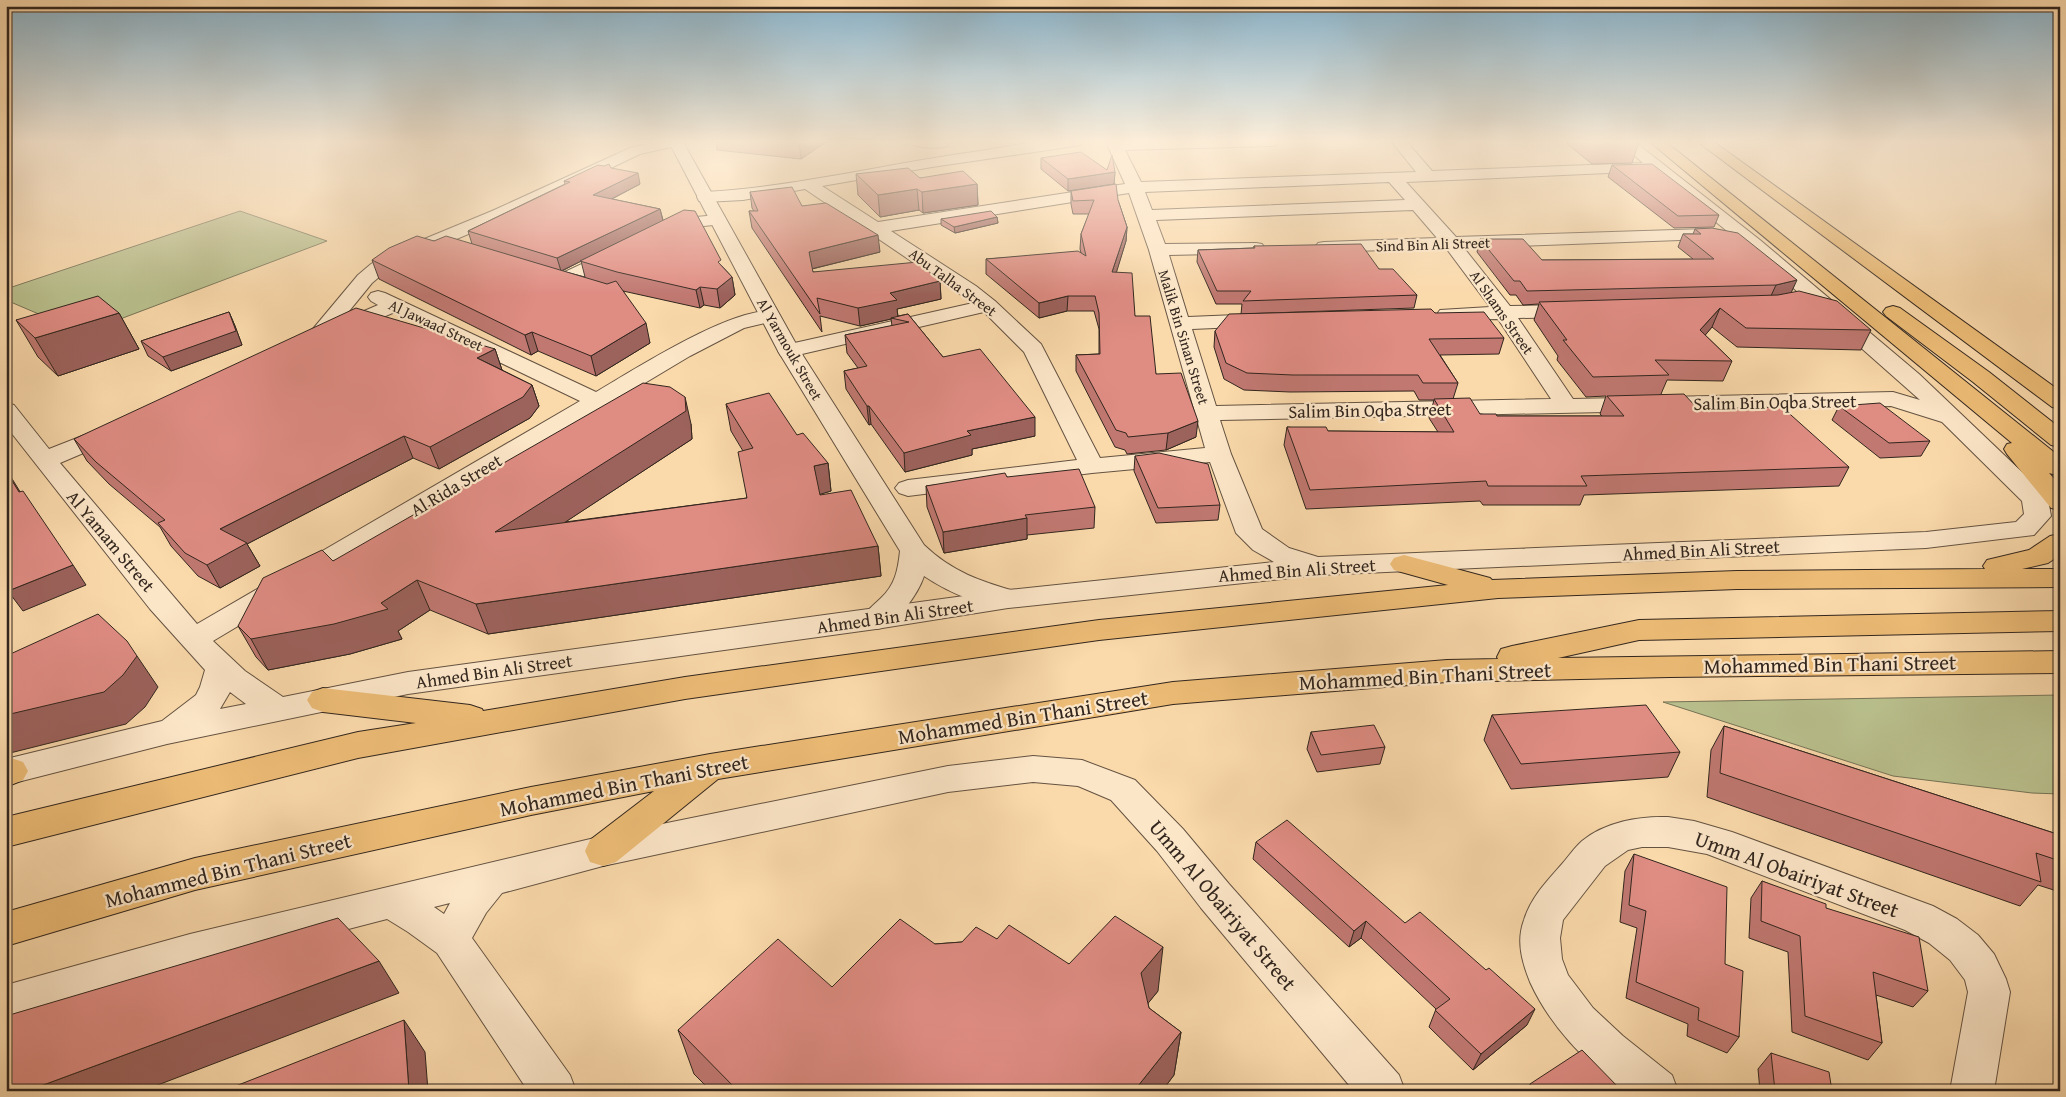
<svg xmlns="http://www.w3.org/2000/svg" width="2066" height="1097" font-family="'Gentium Book Plus',serif">
	<rect width="100%" height="100%" fill="#fad9ab"/>
	<filter id="stains"><feTurbulence type="fractalNoise" baseFrequency=".004" numOctaves="4"/><feColorMatrix values="0 0 0 0 .2 0 0 0 0 .09 0 0 0 0 .02 0 0 0 .5 -.17"/></filter>
	<radialGradient id="worn" r=".72"><stop offset=".6" stop-color="#630" stop-opacity="0"/><stop offset="1" stop-color="#630" stop-opacity=".3"/></radialGradient>
	<g fill="#b9c08d" stroke="#767356">
		<polygon points="240,211 327,241 83,333 6,300 6,289"/>
		<polygon points="2060,695 2060,794 2032,793 1893,776 1663,702"/>
	</g>
	<g fill="none" stroke-linecap="round" stroke-linejoin="round">
		<defs>
			<g id="minor">
				<path d="M657,142h25l-2,3 -40,9 -136,65 -102,43 -17,10 -13,11 -31,38 37,-16 -7,-4 -3,-4 3,-4 7,-2 7,2 211,99c36,-21 143,-90 181,-80l3,4 -3,4 -33,8 -54,28 -477,285 32,30 38,26 125,-25 600,-82 266,-28 -21,-12 -17,-17 -26,-71 -118,11 -184,23 -9,-3 -4,-5 4,-5 9,-3 169,-20 -53,-108 -40,-40 -195,45 -8,-1 -3,-5 3,-5 192,-43 -168,-114 -62,11 -38,2 -6,-1 -2,-4 2,-4 6,-1c91,-5 185,-29 275,-41 33,-5 69,-14 102,-9l-2,3 -5,1 -143,21 -110,19 56,36 247,-38 -19,-42h173l-2,3 -5,1 -147,4 16,32 275,-10 -24,-30h15l25,29 211,-8 -24,-21h16l125,98 159,134 125,119 4,6 3,17 -17,19 -108,13 -607,27 -311,33 -132,21 -468,65 -241,50 -161,41v-26l156,-38 34,-26 4,-8 5,-17 -55,-61 -144,-183v-23l8,2 35,44 56,-22 8,-2 8,2 4,5 -4,5 -61,26 137,161 383,-223 -185,-89 -47,20 -7,2 -8,-3c-9,10 -13,17 -26,13l-4,-4 4,-4 51,-61 13,-11 17,-10 104,-43 138,-63zM1653,171l95,77 172,152 -27,-8 -320,7 -55,-81 56,-1 7,-2 3,-4 -3,-4 -7,-2 -64,1 -46,-58 243,-9 14,2 6,-1 3,-4 -3,-4 -20,-3 -251,8 -50,-55zM1389,182l16,18 -253,10 -7,-18zM1129,193l20,57 56,198 -105,10 -59,-114 -46,-43 -19,-15 -85,-55zM1413,210l24,28 -113,4 -6,1 -3,4 3,4 6,1 122,-4 44,59 -50,3 -3,4 3,4 7,2 51,-1 53,80 -335,7 -24,-77 69,-3 7,-2 3,-4 -3,-4 -7,-2 -73,3 -19,-62 87,-2 6,-1 3,-4 -3,-4 -6,-1 -91,1 -9,-24zM1891,406l51,16 80,79 2,13 -8,8 -90,10 -608,25 -29,-9 -27,-19 -31,-75 -11,-34zM230,692l16,12 -26,5z"/>
				<path d="M911,142h38l1,1 -2,3c-10,3 -25,2 -35,-1z"/>
				<polygon points="717,215 723,216 726,220 723,224 675,229 669,228 666,224 669,220 675,219"/>
				<polygon points="616,248 622,250 625,254 622,258 570,284 563,286 556,284 553,280 556,276"/>
				<path d="M1033,756l49,4 53,20 48,49 46,55 170,191 6,16h-51l-153,-183 -44,-57 -46,-51 -33,-14 -45,-4 -85,10 -345,74 -101,27 -16,20 -14,25 98,137 6,16h-48l-91,-138 -29,-21 -21,-13 -197,51 -184,53v-38l184,-51 413,-98 345,-70zM450,903l-6,11 -10,-7z"/>
				<path d="M1668,817l26,4 38,11 201,74 24,13 21,16 16,19 12,25 4,13 -16,99h-44l18,-99 -3,-12 -15,-20 -21,-17 -24,-13 -198,-76 -39,-7h-26l-14,3 -23,16 -42,54 -3,18 2,21 6,16 25,33 30,28 49,39 6,16h-56c-38,-32 -71,-63 -92,-109 -8,-20 -14,-41 -6,-62 7,-23 23,-39 38,-56 7,-8 12,-16 20,-23 23,-19 57,-25 86,-24z"/>
			</g>
			<path id="tertiary" d="M669,142h14l117,209 124,194c28,27 58,37 94,47l5,7 -5,7c-26,7 -72,-15 -94,-30 -5,16 -28,51 -47,53 -3,0 -8,-2 -11,-3l-5,-7c5,-8 13,-14 20,-21 14,-13 17,-28 19,-47l-122,-200z"/>
			<g id="primary">
				<polygon points="1650,142 1666,142 2060,457 2060,476 2049,473 2060,485 2060,510 2051,508 2007,454 2004,449 2007,444 2012,443"/>
				<polygon points="1698,142 1714,142 2060,391 2060,409 2052,407"/>
				<polygon points="1893,306 1900,308 1989,372 2060,428 2060,447 2051,445 1973,382 1886,316 1883,312 1886,308"/>
				<polygon points="2060,534 2060,555 2048,563 2022,569 2060,569 2060,587 1737,589 1498,598 1099,640 685,699 358,758 6,847 6,817 358,732 416,723 323,712 312,708 307,700 312,692 323,688 470,705 482,709 483,711 685,677 1099,620 1448,585 1394,570 1390,564 1394,558 1404,555 1490,578 1492,580 1737,571 1985,569 1983,566 1987,560 2029,550 2050,536"/>
				<polygon points="2060,611 2060,631 1639,640 1558,658 2060,651 2060,673 1670,677 1447,682 1173,704 718,779 616,862 603,866 590,862 585,851 590,840 654,791 531,815 195,890 6,946 6,912 195,858 531,787 710,754 1173,682 1447,660 1498,659 1497,657 1501,649 1512,646 1639,620"/>
				<polygon points="11,758 23,762 28,771 23,780 6,787 6,759"/>
			</g>
		</defs>
		<use href="#minor" stroke="#645341" stroke-width="2"/>
		<use href="#tertiary" stroke="#645341" stroke-width="2"/>
		<use href="#primary" stroke="#32261e" stroke-width="2"/>
		<use href="#minor" fill="#fce6c8" fill-rule="evenodd"/>
		<use href="#tertiary" fill="#fce6c8" fill-rule="evenodd"/>
		<use href="#primary" fill="#edbc76" fill-rule="evenodd"/>
	</g>
	<g fill="#c07871" stroke="#32261e" fill-rule="evenodd">
		<polygon points="716,142 826,142 801,159 717,150"/>
		<polygon points="1568,142 1639,142 1632,163 1592,164 1567,144"/>
		<polygon points="1041,158 1115,172 1114,184 1068,191 1041,169"/>
		<polygon points="1612,165 1719,215 1714,227 1674,228 1608,177"/>
		<path d="M611,168l29,16 -28,15 48,10 3,11 59,46 10,11 3,18 -15,13 -16,-3 -4,3 -77,-17 27,52 -54,33 -58,-25 -7,4 -152,-76 -7,-19 62,-19 38,3 -4,-13 97,-47 -1,-3zM581,261l4,16 -23,-6z"/>
		<polygon points="856,174 920,178 977,184 978,205 923,213 919,210 880,217 858,195"/>
		<polygon points="1071,191 1118,200 1127,227 1126,241 1116,272 1135,316 1156,374 1196,437 1166,450 1127,454 1125,450 1115,447 1076,371 1076,355 1099,354 1099,329 1094,311 1067,311 1039,318 986,274 986,259 1081,253 1080,249 1081,234 1089,214 1073,214 1071,204"/>
		<polygon points="750,192 802,206 880,252 812,269 813,272 940,281 941,299 897,309 898,316 908,314 943,357 1035,436 972,449 972,455 905,472 871,424 869,425 846,389 844,371 858,368 847,353 845,335 892,326 891,319 860,326 820,316 822,332 752,228 749,211 754,211 752,208"/>
		<polygon points="997,217 998,223 955,233 941,225 941,219"/>
		<polygon points="1695,229 1791,292 1871,330 1861,350 1737,347 1712,327 1705,335 1732,361 1723,381 1667,380 1661,394 1849,467 1839,486 1584,495 1580,505 1483,505 1480,501 1306,509 1284,445 1287,427 1328,431 1438,432 1429,418 1434,400 1419,400 1414,391 1290,392 1244,390 1224,379 1214,347 1215,331 1435,313 1504,338 1499,354 1440,355 1458,383 1453,399 1480,414 1497,416 1602,416 1600,414 1606,396 1586,397 1557,360 1558,356 1534,320 1539,304 1523,305 1516,295 1510,295 1477,252 1480,239 1542,260 1693,259 1678,247 1683,234 1693,234"/>
		<polygon points="1254,246 1379,269 1417,295 1414,308 1241,314 1242,304 1216,304 1197,262 1198,250 1253,248"/>
		<polygon points="229,312 235,326 242,345 171,371 148,356 141,341"/>
		<polygon points="119,313 139,349 58,376 38,357 16,320"/>
		<polygon points="495,349 502,370 532,385 539,406 530,418 439,469 413,458 247,544 260,566 220,588 198,576 171,546 160,527 109,484 87,461 74,439"/>
		<polygon points="726,404 797,435 828,463 831,491 820,494 878,546 881,576 488,634 430,610 398,631 402,639 350,654 268,670 256,657 238,626 333,561 691,424 692,439 565,522 747,498 743,451 731,431"/>
		<polygon points="1839,406 1930,441 1921,456 1880,458 1832,420"/>
		<polygon points="1135,456 1220,505 1218,520 1156,523 1134,471"/>
		<polygon points="1007,477 1095,507 1094,528 1027,535 1027,539 944,553 927,507 926,486"/>
		<polygon points="1492,715 1680,752 1668,777 1511,789 1484,740"/>
		<polygon points="1724,726 2060,835 2060,892 2038,885 2020,906 1707,797 1711,750"/>
		<polygon points="1311,732 1385,747 1380,764 1317,772 1307,749"/>
		<polygon points="1256,842 1405,923 1527,1025 1473,1070 1429,1027 1436,1009 1361,938 1349,947 1253,859"/>
		<polygon points="1634,854 1725,964 1739,1037 1727,1053 1687,1036 1688,1024 1626,998 1637,928 1620,922 1625,871"/>
		<polygon points="1762,881 1826,908 1928,991 1913,1007 1876,995 1882,1043 1868,1060 1792,1032 1788,952 1749,938 1751,898"/>
		<polygon points="997,939 1069,964 1158,991 1148,1003 1149,1008 1181,1032 1174,1075 1162,1091 711,1091 694,1074 678,1030 832,987 935,944 962,942"/>
		<polygon points="2060,986 2060,1052 2055,1050"/>
		<polygon points="1771,1053 1832,1091 1760,1091 1758,1069"/>
		<polygon points="1530,1084 1622,1091 1526,1091"/>
	</g>
	<g fill="#9c625c" stroke="#32261e">
		<polygon points="801,142 826,142 801,159 799,143"/>
		<polygon points="1115,172 1114,184 1068,191 1068,179"/>
		<polygon points="638,173 640,184 596,207 593,195"/>
		<polygon points="977,184 978,205 923,213 922,192"/>
		<polygon points="917,189 919,210 880,217 878,195"/>
		<polygon points="660,209 663,221 561,271 557,258"/>
		<polygon points="997,217 998,223 955,233 954,227"/>
		<polygon points="1127,227 1126,241 1112,287 1112,272"/>
		<polygon points="878,235 880,252 811,269 809,252"/>
		<polygon points="732,277 735,295 720,308 717,289"/>
		<polygon points="1797,280 1791,293 1770,298 1776,285"/>
		<polygon points="940,281 941,299 897,309 898,318 891,318 891,319 860,326 858,308 890,293"/>
		<polygon points="700,287 704,305 700,308 696,290"/>
		<polygon points="1068,296 1067,311 1039,318 1039,303"/>
		<polygon points="1720,308 1712,327 1693,350 1700,330"/>
		<polygon points="229,312 235,326 242,345 171,371 163,357"/>
		<polygon points="119,313 139,349 58,376 35,338"/>
		<polygon points="646,323 650,343 596,376 591,356"/>
		<polygon points="532,332 538,351 531,355 525,335"/>
		<polygon points="495,349 502,370 477,358"/>
		<polygon points="532,385 539,406 530,418 439,469 430,447"/>
		<polygon points="685,397 691,424 692,439 506,561 495,532"/>
		<polygon points="867,406 869,406 871,424 869,425"/>
		<polygon points="1035,417 1035,436 972,449 972,455 905,472 904,453 967,431"/>
		<polygon points="1198,421 1196,437 1166,450 1168,433"/>
		<polygon points="404,436 413,458 247,544 260,566 220,588 207,565 220,529"/>
		<polygon points="828,463 831,491 818,495 814,466"/>
		<polygon points="6,469 32,511 19,492 6,471"/>
		<polygon points="1027,518 1027,539 944,553 943,532"/>
		<polygon points="878,546 881,576 488,634 476,604"/>
		<polygon points="73,565 86,585 23,611 8,591"/>
		<polygon points="417,580 430,610 398,631 402,639 350,654 268,670 251,639 381,603"/>
		<polygon points="137,656 158,687 145,707 126,724 6,754 6,715"/>
		<polygon points="1366,921 1361,938 1349,947 1354,931"/>
		<polygon points="1163,947 1158,991 1137,1017 1141,973"/>
		<polygon points="379,961 399,993 142,1091 27,1091"/>
		<polygon points="1535,1009 1527,1025 1473,1070 1481,1054"/>
		<polygon points="404,1020 425,1052 428,1091 409,1091"/>
		<polygon points="1181,1032 1174,1075 1162,1091 1134,1091"/>
	</g>
	<g fill="#df8c83" stroke="#32261e">
		<polygon points="787,142 801,142 799,143"/>
		<polygon points="1081,152 1107,170 1112,155 1115,172 1068,179 1041,158"/>
		<polygon points="609,164 611,168 638,173 593,195 660,209 557,258 468,231 570,182 564,181 598,165 604,166"/>
		<polygon points="1652,164 1719,215 1678,216 1612,165"/>
		<polygon points="908,168 920,178 963,171 977,184 922,192 917,189 878,195 856,174"/>
		<polygon points="1116,184 1118,200 1127,227 1112,272 1132,273 1135,316 1150,316 1156,374 1181,373 1198,421 1168,433 1128,437 1126,433 1116,430 1076,355 1100,354 1099,313 1095,296 1068,296 1039,303 986,259 1078,251 1086,256 1081,234 1094,200 1073,201 1071,191"/>
		<polygon points="792,187 802,206 826,203 878,235 809,252 813,272 918,262 940,281 890,293 897,300 858,308 817,298 820,314 749,211 758,211 750,192"/>
		<polygon points="684,210 695,211 721,260 718,262 732,277 717,289 700,287 696,290 617,272 580,261"/>
		<polygon points="991,211 997,217 954,227 941,219"/>
		<polygon points="1712,228 1738,233 1797,280 1776,285 1527,291 1520,281 1514,281 1480,239 1523,239 1542,260 1714,259 1683,234 1701,234 1695,229"/>
		<polygon points="417,236 434,241 446,236 607,284 616,281 646,323 591,356 532,332 525,335 372,260 389,248"/>
		<polygon points="1361,244 1379,269 1393,269 1417,295 1243,301 1251,291 1217,291 1198,250 1255,248 1254,246"/>
		<polygon points="1799,291 1837,301 1871,330 1746,328 1720,308 1700,330 1732,361 1655,360 1669,375 1593,377 1563,340 1567,340 1539,302 1778,295"/>
		<polygon points="98,296 119,313 35,338 16,320"/>
		<polygon points="356,308 495,349 477,358 532,385 523,397 430,447 404,436 220,529 247,543 207,565 185,553 158,523 165,520 96,462 74,439"/>
		<polygon points="1431,309 1435,313 1484,312 1504,338 1429,339 1458,383 1423,383 1418,375 1293,375 1247,373 1226,363 1215,331 1229,314"/>
		<polygon points="229,312 236,331 163,357 141,341"/>
		<polygon points="908,314 943,357 980,349 1035,417 967,431 971,435 904,453 869,406 867,406 844,371 867,366 845,335 909,322 891,318"/>
		<polygon points="643,383 670,387 685,397 686,411 495,532 747,498 738,452 753,448 726,404 769,393 797,435 803,433 828,463 814,466 820,495 851,490 878,546 476,604 417,580 381,603 388,609 334,624 251,639 238,626 263,578 322,550 333,561"/>
		<polygon points="1684,394 1698,409 1782,407 1849,467 1581,476 1587,486 1488,486 1486,481 1310,490 1287,427 1326,427 1328,431 1454,432 1434,399 1470,398 1480,414 1496,414 1497,416 1624,416 1607,396"/>
		<polygon points="1880,403 1930,441 1889,443 1839,406"/>
		<polygon points="1159,453 1208,464 1220,505 1158,508 1135,456"/>
		<polygon points="1079,469 1095,507 1025,515 1027,518 943,532 926,486 1005,473 1007,477"/>
		<polygon points="6,471 19,492 23,491 73,565 8,591 6,588"/>
		<polygon points="98,614 127,641 137,656 123,675 104,692 6,715 6,656"/>
		<polygon points="1646,705 1680,752 1521,764 1492,715"/>
		<polygon points="1374,725 1385,747 1321,755 1311,732"/>
		<polygon points="1724,726 2060,835 2060,861 2036,853 2041,882 1720,773"/>
		<polygon points="1287,820 1405,923 1420,912 1486,970 1489,968 1535,1009 1481,1054 1435,1010 1450,999 1366,921 1354,931 1256,842"/>
		<polygon points="1634,854 1727,887 1725,964 1743,971 1739,1037 1698,1020 1699,1008 1636,982 1646,911 1629,905"/>
		<polygon points="1762,881 1826,904 1826,908 1919,937 1928,991 1873,972 1882,1043 1805,1016 1800,936 1761,921"/>
		<polygon points="1115,916 1163,947 1141,973 1149,1008 1181,1032 1134,1091 738,1091 678,1030 778,939 832,987 900,919 935,944 962,942 976,927 997,939 1009,925 1069,964"/>
		<polygon points="338,918 379,961 27,1091 6,1091 6,1016"/>
		<polygon points="404,1020 409,1091 223,1091"/>
		<polygon points="1582,1050 1622,1091 1536,1091 1530,1084"/>
		<polygon points="1771,1053 1829,1072 1832,1091 1775,1091"/>
	</g>
	<linearGradient id="sky" x2="0" y2="1"><stop stop-color="#8ab6cf"/><stop offset="0.48" stop-color="#fdeed9"/><stop offset="1" stop-color="#fdeed9" stop-opacity="0"/></linearGradient>
	<rect width="2066" height="295" fill="url(#sky)"/>
	<g text-anchor="middle" dominant-baseline="central" stroke-width="4.5" stroke-linejoin="round" paint-order="stroke">
		<g font-size="15" fill="#32261e" stroke="#fce6c8">
			<text transform="translate(1433 244) rotate(-2)">Sind Bin Ali Street</text>
			<text transform="translate(953 282) rotate(36)">Abu Talha Street</text>
			<text transform="translate(1502 312) rotate(55)">Al Shams Street</text>
			<text transform="translate(436 325) rotate(25)">Al Jawaad Street</text>
			<text transform="translate(1184 337) rotate(73)">Malik Bin Sinan Street</text>
			<text transform="translate(790 349) rotate(60)">Al Yarmouk Street</text>
		</g>
		<g font-size="18" fill="#32261e" stroke="#fce6c8">
			<text transform="translate(1775 402) rotate(-1)">Salim Bin Oqba Street</text>
			<text transform="translate(1370 410) rotate(-1)">Salim Bin Oqba Street</text>
			<text transform="translate(456 485) rotate(-31)">Al Rida Street</text>
			<text transform="translate(111 541) rotate(50)">Al Yamam Street</text>
			<text transform="translate(1701 550) rotate(-3)">Ahmed Bin Ali Street</text>
			<text transform="translate(1297 570) rotate(-4)">Ahmed Bin Ali Street</text>
			<text transform="translate(895 616) rotate(-8)">Ahmed Bin Ali Street</text>
			<text transform="translate(494 671) rotate(-8)">Ahmed Bin Ali Street</text>
		</g>
		<g font-size="21" fill="#32261e" stroke="#fce6c8">
			<text transform="translate(1830 664) rotate(-1)">Mohammed Bin Thani Street</text>
			<text transform="translate(1425 676) rotate(-3)">Mohammed Bin Thani Street</text>
			<text transform="translate(1023 717) rotate(-9)">Mohammed Bin Thani Street</text>
			<text transform="translate(624 785) rotate(-11)">Mohammed Bin Thani Street</text>
			<text transform="translate(228 870) rotate(-14)">Mohammed Bin Thani Street</text>
			<text transform="translate(1797 874) rotate(20)">Umm Al Obairiyat Street</text>
			<text transform="translate(1223 905) rotate(50)">Umm Al Obairiyat Street</text>
		</g>
	</g>
	<rect width="2066" height="1097" fill="none" stroke="#fad9ab" stroke-width="25"/>
	<rect x="8" y="8" width="2051" height="1082" fill="none" stroke="#32261e" stroke-width="2.5"/>
	<rect x="12" y="12" width="2041" height="1072" fill="none" stroke="#32261e"/>
	<rect width="100%" height="100%" filter="url(#stains)"/>
	<rect width="100%" height="100%" fill="url(#worn)"/>
</svg>
